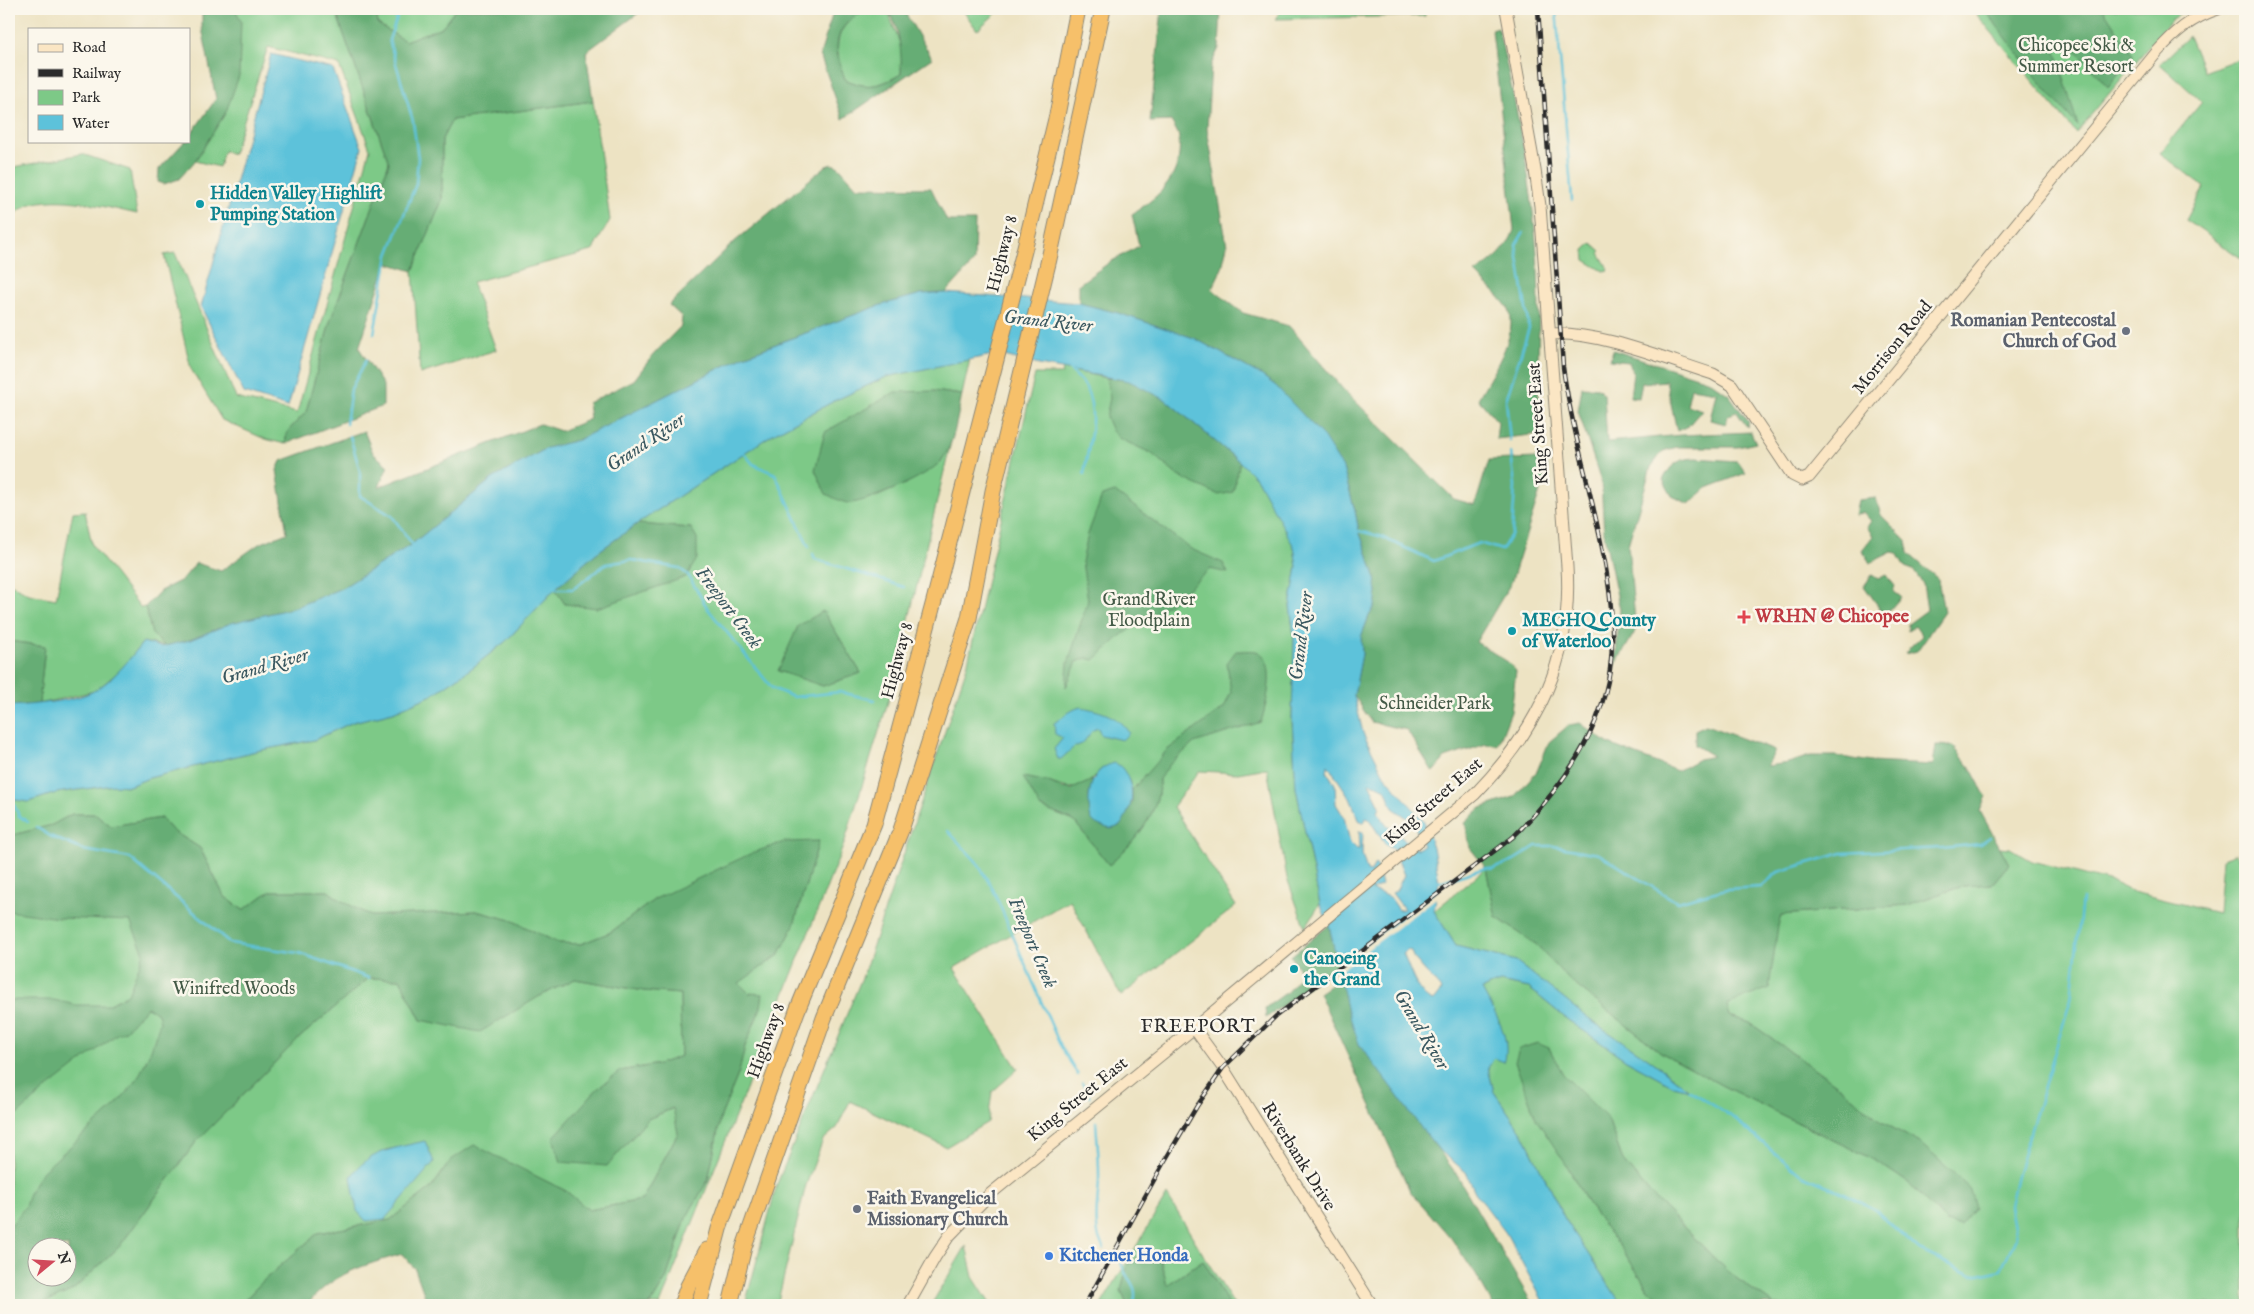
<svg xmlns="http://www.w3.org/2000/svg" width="2254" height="1314" font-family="'IM FELL English',serif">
	<rect width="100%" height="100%" fill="#fbf7ec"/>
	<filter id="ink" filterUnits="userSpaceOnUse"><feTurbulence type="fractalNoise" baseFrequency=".02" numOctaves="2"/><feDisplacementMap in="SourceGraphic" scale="10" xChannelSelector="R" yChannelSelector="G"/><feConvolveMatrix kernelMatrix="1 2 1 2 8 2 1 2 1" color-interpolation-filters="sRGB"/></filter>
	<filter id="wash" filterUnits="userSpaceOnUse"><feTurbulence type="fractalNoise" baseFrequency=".0096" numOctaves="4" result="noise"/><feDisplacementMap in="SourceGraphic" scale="20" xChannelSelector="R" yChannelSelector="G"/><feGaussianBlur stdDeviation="1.12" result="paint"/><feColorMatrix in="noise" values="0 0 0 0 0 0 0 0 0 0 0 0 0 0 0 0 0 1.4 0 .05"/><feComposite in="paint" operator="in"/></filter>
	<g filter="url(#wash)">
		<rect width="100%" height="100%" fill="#ede3c3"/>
		<g fill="#7dc987" stroke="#547a59" fill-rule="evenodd">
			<polygon points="234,9 335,9 389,163 330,322 306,412 287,432 285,444 265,439 222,420 191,369 164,255 175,253 236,398 297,413 370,149 339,65 268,47 233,154 224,151 219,167 195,161 226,112"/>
			<polygon points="376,9 456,9 442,27 405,41 378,24"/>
			<path d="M869,9h18l15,40 -1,25c-21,12 -34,16 -56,5 -13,-33 -11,-55 24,-70z"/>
			<polygon points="962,9 1001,9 977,30"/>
			<polygon points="1282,9 1425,9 1425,16 1275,19"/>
			<polygon points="1972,9 2189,9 2171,20 2076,133"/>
			<polygon points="2189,36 2204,72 2245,56 2245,261 2186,220 2204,187 2160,153 2202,102 2160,64"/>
			<polygon points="593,101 610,220 592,251 472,282 496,350 420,374 413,271 442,200 442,139 452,120"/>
			<path d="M82,154l48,16 7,44c-32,-7 -77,-20 -109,-9 -6,3 -13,9 -19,13v-50z"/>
			<polygon points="1592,243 1601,251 1599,253 1609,270 1603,271 1585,260 1584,250"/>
			<path d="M970,359l-8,36 -28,-4 -60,107 33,-15 34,-21 10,-20 -58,244 -49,158 -184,461h-10l16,-26 20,-61 22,-38 13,-64 18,-44 6,-26 16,-39 -23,-24 41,-28 14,-27 26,-87 -164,58 -44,33 -30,12 -23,-1 -47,-23 -35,-9 -105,5 -29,-15 -14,-10h-58l-27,19 -19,-14 -24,-48 -27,-17 -12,-13 -50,8 -15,-12h-24l-20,11 -43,11v-37l19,3 28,-9 58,-8 15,1 20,-8 107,-27 58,-11 39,-18 40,-10 39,-17 40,-27 34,-27 49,-52 10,15 126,-76 -54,-4 136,-90 63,-34 50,-23zM823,611l38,62 -38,13 -45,-15z"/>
			<path d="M1063,369l43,9 60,22 74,62 17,17 28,48 9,20 3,20 -7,39 4,30 -2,83 4,69 24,116 -15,24 -18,-50 -20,-110 -29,5 -39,-2 -26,36 63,99 -115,90 -51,-96 -116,68 64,101 -26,23 -4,30 -42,25 -96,-46 -13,27 -14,12 -17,45 -29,120h-32l32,-121 86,-209 104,-309 68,-292h27zM1101,769l28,11 3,10 15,-17 12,6c2,34 -26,65 -50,86l-35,-44 -34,-14 9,-25c23,10 36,8 52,-13z"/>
			<polygon points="85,511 92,545 141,608 145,607 152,634 165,646 143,642 121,670 95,691 39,704 45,646 9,641 9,583 29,594 56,599 73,512"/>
			<polygon points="2000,847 2010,848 2032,861 2112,882 2133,892 2218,913 2222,859 2236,854 2245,869 2245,1305 1774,1305 1729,1273 1649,1192 1623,1161 1608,1119 1562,1074 1549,1048 1569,1169 1590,1207 1626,1255 1648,1289 1667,1305 1622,1305 1565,1219 1523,1134 1494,1092 1488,1068 1494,1058 1499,1059 1506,1042 1482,989 1500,982 1529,988 1568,1020 1626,1060 1674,1086 1688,1089 1649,1059 1590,1020 1516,961 1456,946 1434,911 1486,868 1496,917 1537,945 1569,980 1662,1053 1723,1086 1876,1161 1910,1184 1946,1222 1920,1143 1882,1122 1839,1086 1750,1023 1730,1016 1727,1005 1778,925 1781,915 1907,905 1963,886 1992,884 2009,864"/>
			<polygon points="9,897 146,921 197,1028 9,1257"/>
			<path d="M369,978l31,1 21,41 119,-24 35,-17 69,12 36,3 1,62 -22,8 -39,7 -13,95 41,-47 26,-11 4,25 -36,67 -53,10 -23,-19 -33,-16 -82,-15 -19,27 -42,33 -72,13 -54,47 -24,25h-201l34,-15 46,-43 77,-105 102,-103zM396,1148l-11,71v-69z"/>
			<polygon points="1167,1195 1234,1305 1229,1305 1203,1260 1167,1285 1160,1259 1121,1290 1127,1305 1101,1305"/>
			<polygon points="966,1246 973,1277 991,1305 931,1305"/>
		</g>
		<g fill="#66ad74" stroke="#486c50" fill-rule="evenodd">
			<polygon points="202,9 235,9 241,21 239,76 226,112 195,161 179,179 164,184 158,182 159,169 185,141 189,141 189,137 216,99 202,28"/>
			<polygon points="335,9 376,9 378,24 405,41 442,27 456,9 644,9 586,52 593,101 452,120 442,139 442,200 413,271 387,263 359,348 383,385 383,406 285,444 287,432 306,412 330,322 389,163"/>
			<path d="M834,9h35c-35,15 -38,37 -24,70 22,11 35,7 56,-5 1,-19 -1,-52 -16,-65h18l29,49 -89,61 -23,-64z"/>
			<path d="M1162,9h59l-2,39 -8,17 -4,64 20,117 -5,22 -10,21 31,24 46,13 53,62 112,111 21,6 14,-45 48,-2 11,8 -37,117 -35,59 32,20 8,9 -5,41 -13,33 -12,-1 -41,14 -12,14 -26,-42 -36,-8 -17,-27 8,-41 -1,-17 8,-21 6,-10 2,-14 -3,-20 -15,-41 -4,-20 -12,-43 -67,-82 -15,-11 -67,-37 -76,-25 -39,-10v-19l31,-22 29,-16 -7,-32c28,-18 51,-38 47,-75 0,-6 -5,-12 -8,-18l-21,1z"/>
			<polygon points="1984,9 2103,9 2133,55 2108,87 2066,39 2055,48 2078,126 2047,91"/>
			<path d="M1498,28c19,80 36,161 40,243 3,55 -3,109 2,163l-44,5 2,-17 -20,-23c12,-23 41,-63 31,-89 -5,-10 -25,-28 -34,-37 17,-11 33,-24 39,-43l-22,-200z"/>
			<polygon points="832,164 839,167 857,187 931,188 947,221 975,221 974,262 946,293 921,294 878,306 744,356 578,440 547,448 492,479 412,544 342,588 293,608 231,623 190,640 165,646 152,634 145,607 160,591 182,580 196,563 221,571 259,544 287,533 277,470 281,461 364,431 373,453 388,466 379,487 540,424 561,431 590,419 588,403 634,380 653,355 681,326 682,317 669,305 733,243 826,166"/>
			<polygon points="1613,350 1710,381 1729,395 1749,422 1747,427 1736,411 1727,417 1726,424 1710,420 1716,392 1691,388 1687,405 1702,410 1688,426 1677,431 1666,381 1642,383 1639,398 1630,397 1633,373 1629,362 1610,360"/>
			<polygon points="1106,378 1129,380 1166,400 1240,462 1233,492 1219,495 1178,476 1151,453 1120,439 1112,431 1106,417 1110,398"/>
			<polygon points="1582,387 1598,388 1604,394 1607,442 1681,435 1751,432 1756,443 1738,447 1677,447 1663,451 1651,467 1628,545 1636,630 1615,666 1620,610 1604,534 1601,481 1578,411"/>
			<path d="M934,391l28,4c-5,21 -7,49 -21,66 -12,15 -71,40 -90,42 -7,1 -18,-6 -25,-9l-11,-24 10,-38 70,-40z"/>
			<path d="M1696,458l41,3 9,12 -39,15 -18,16 -17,-8 -9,-16c8,-16 15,-21 33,-22z"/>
			<polygon points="1115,492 1191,549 1223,563 1228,573 1210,569 1174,601 1124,633 1094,660 1086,658 1077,662 1066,687 1068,663 1088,600 1082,562 1088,534 1102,496"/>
			<polygon points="1876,498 1881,515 1907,541 1908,553 1938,579 1944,612 1917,651 1905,654 1911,646 1922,636 1915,626 1908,631 1908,624 1927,610 1923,584 1913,570 1905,567 1897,553 1892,552 1870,563 1862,550 1873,536 1867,527 1871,521 1863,512 1855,516 1858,500"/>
			<polygon points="637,524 691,528 697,538 697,559 686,577 597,608 565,604 555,589 595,554"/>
			<polygon points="1872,575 1878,579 1886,575 1895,586 1893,591 1901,597 1888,612 1881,610 1864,586"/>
			<polygon points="823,611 861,673 823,686 778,671 798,626"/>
			<polygon points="9,641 45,646 39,704 9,706"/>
			<path d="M1236,651c6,0 14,-1 20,0 23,7 10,55 5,71l-67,21 -23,20 -12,16c2,34 -26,65 -50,86l-35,-44 -34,-14 -17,-30 26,5 13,6 10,1 21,-9 -4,15 2,24 41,-16v-13l35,-40 57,-42 7,-16 -4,-29z"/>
			<polygon points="1580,723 1609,744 1677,771 1699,759 1713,756 1695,745 1695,730 1706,725 1775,751 1767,766 1788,763 1810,756 1836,756 1871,762 1933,765 1936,745 1953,746 1970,767 1986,797 1980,811 2009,864 1992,884 1963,886 1907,905 1781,915 1778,926 1769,988 1727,1005 1730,1016 1750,1023 1839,1086 1882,1122 1920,1143 1969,1187 1975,1207 1960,1225 1946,1222 1910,1184 1876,1161 1723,1086 1662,1053 1569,980 1537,945 1496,917 1486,868 1470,848 1465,822 1481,808 1514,797 1537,771 1549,742 1569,725"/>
			<path d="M72,814h24l15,12 50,-8 12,13 27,17 24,48 19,14 27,-19h58l14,10 29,15 105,-5 35,9 47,23 23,1 30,-12 44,-33 97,-46 32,-11 35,-1 -26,87 -14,27 -40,28 10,10 14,1 -2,13 -16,39 -6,26 -18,44 -13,64 -22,38 -20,61 -16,26h-156l-1,-2 -2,2h-63l-13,-36 -13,-15c-39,12 -68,18 -95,51h-67l24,-25 54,-47 72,-13 42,-33 19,-27 23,-15 92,46 23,19 53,-10 36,-67 -5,-25 -25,11 -41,47 -46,-4 -8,-24 43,-48 24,-19 39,-7 22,-8 -1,-62 -36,-3 -69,-12 -35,17 -60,36 -59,-12 -21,-41 -31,-1 -71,61 -102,103 -77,105 -46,43 -34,15h-30v-77l16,-21 5,-17 13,-19 70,-63 24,-28 14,-30 9,-28 -2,-9 -11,-6 -22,24 -8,3 -72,56 -36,32v-122h45l22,5h32l20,-11 16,-41 -14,-32 -71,-3 -50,-7v-75l43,-11zM38,1246h30v30h-30z"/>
			<polygon points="1329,925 1338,964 1266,1018 1265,1008 1287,992 1302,974 1291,956"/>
			<polygon points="1341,978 1359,1044 1455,1172 1533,1305 1493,1305 1476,1275 1451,1238 1410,1191 1319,993"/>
			<polygon points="1537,1043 1549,1048 1563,1074 1608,1119 1623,1161 1649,1192 1729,1273 1774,1305 1667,1305 1648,1289 1626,1255 1590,1207 1569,1169 1536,1119 1515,1062 1519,1049"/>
			<polygon points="1145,1249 1160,1259 1167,1285 1203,1260 1229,1305 1127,1305 1121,1290 1128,1264"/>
		</g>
		<g fill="#5dc2da" stroke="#447682" fill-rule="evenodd">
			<polygon points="271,54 333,69 362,148 288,407 244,393 201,307"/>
			<path d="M946,293l133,10 39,10 76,25 67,37 15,11 46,49 21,33 12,43 4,20 15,41 3,20 -2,14 -6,10 -8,21 1,17 -8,41 9,38 21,42 40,46 9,26 6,35 -5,29 22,35 60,15 74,59 59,39 40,31 -15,-4 -48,-26 -58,-40 -39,-32 -29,-6 -18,7c10,20 31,49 22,73l-10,-4 -6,10 6,24 29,42 42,85 57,86h-77l-39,-72 -31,-41 -9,-20 -27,-22 -17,-21 -63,-85 -12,-36 -18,-83 -9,-21 -24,-116 -4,-69 2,-83 -4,-30 7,-39 -3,-20 -37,-68 -17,-17 -74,-62 -37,-19 -90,-16 -42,-11 -111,23 -50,23 -63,34 -136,90 -42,30 -40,35 -49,52 -34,27 -40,27 -39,17 -40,10 -39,18 -58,11 -107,27 -20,8 -15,-1 -58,8 -28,9 -19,-3v-93c22,-1 70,-5 88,-17 19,-12 32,-29 46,-47l18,5 29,-7 41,-17 62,-15 49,-20 70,-44 80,-65 55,-31 31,-8 166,-84 134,-50 43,-12zM1328,765l22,33 9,22 5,3 2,-5 3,1 16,25 9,6 10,25 -8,16 -4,2 12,16 -5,1 -9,-13 -18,-7 10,-5 -4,-17 -3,-5 -4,9 -4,-1 -5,-17 1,-22 -4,-1 1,18h-3l-7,-7 -6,-25 -8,-13 -1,-20 -8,-12zM1369,783c22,5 15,7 24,25l20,14 10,24 -6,3 -27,-20 -12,-16 2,-7zM1408,950l3,1 2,6 27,31 1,3 -8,10c-16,-5 -23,-33 -30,-47z"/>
			<path d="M1081,707c19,4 37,8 48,26l-7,7 -21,-5 -3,-7 -5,2 -11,14 -8,3 -13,12h-3l-4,-10 9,-11 -8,-4 -1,-11c10,-6 15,-13 27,-16z"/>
			<path d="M1115,763c6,3 8,6 11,11 10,20 6,34 -6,52l-9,3c-6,-2 -14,-3 -18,-8 -4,-4 -3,-9 -4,-15 -1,-19 5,-39 26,-43z"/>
			<path d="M425,1141l9,21 -49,57 -19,2 -9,-10 -6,-34c17,-27 46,-29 74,-36z"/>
		</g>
		<polygon fill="#ede3c3" points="1440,889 1439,896 1337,973 1336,967"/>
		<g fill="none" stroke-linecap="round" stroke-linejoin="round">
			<g stroke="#5dc2da" stroke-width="2.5">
				<polyline points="1556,9 1572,200"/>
				<polyline points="374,334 388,255 416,184 418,158 413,121 389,40 400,9"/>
				<path d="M1070,370c5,5 13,11 16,18 13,27 2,58 -2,86"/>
				<polyline points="346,424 351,389 366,360"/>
				<polyline points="350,436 360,471 360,496 392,516 412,544"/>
				<polyline points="1510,441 1506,400 1529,328 1516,245 1523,233"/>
				<polyline points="744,453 753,464 775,474 809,547"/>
				<polyline points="1359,531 1379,536 1434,561 1479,543 1502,550 1512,533 1515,486 1511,453"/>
				<polyline points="813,554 815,559 904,587"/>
				<polyline points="555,589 573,589 606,564 631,560 679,568 688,575 708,609 772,688 793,697 840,692 874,700"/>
				<polyline points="12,800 19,816 28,822"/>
				<polyline points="36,827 50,836 83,850 130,858 230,943 299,953 369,978"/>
				<polyline points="948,831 976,861 992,887 1059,1043 1078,1075"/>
				<polyline points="1439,882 1486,868 1493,869 1514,860 1536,846 1553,846 1599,854 1677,902 1726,889 1761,887 1778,872 1842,853 1942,848 1980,844 1990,837"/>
				<polyline points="1082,1083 1090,1097"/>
				<polyline points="1689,1090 1732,1117 1801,1175 1835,1189 1874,1209 1919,1250 1974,1276 2001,1270 2016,1237 2010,1206 2017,1175 2071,999 2082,899"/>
				<path d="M1096,1122c1,17 3,34 3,51 1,24 -9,53 5,76"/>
				<path d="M1121,1261c2,18 20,22 12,44"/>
			</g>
		</g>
	</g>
	<g filter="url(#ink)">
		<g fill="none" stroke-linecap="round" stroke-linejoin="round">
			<defs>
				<g id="secondary">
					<path d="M1550,334c49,-3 115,25 163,40l19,11 60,90 10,5 7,-3 348,-425c17,-19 35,-35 61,-43"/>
					<polyline points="1194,1028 1223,1068 1372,1305"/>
					<path d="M908,1305l27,-48 14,-21 40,-41 205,-167 281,-234c63,-65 98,-135 92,-227l-27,-361 -5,-36 -29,-161"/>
				</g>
				<g id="highway">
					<polyline points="681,1305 688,1286 707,1250"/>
					<polyline points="699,1305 719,1229 797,1011 874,824 934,601 1024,251 1057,115 1078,9"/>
					<polyline points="730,1305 744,1247 824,1018 901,830 969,618 993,491 1049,259 1103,9"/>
				</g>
			</defs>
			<use href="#secondary" stroke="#8c8777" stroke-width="13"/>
			<use href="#highway" stroke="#8c8777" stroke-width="17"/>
			<use href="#secondary" stroke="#fbe6c4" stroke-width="11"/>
			<use href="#highway" stroke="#f6c06b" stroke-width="15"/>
			<defs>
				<path id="rail" d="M1085,1305l79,-143 33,-56 26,-38 53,-52 237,-179c46,-46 88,-102 97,-168 13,-94 -35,-207 -47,-302l-25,-358"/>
			</defs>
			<use href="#rail" stroke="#2b2b2b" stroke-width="4.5"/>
			<use href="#rail" stroke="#fbf7ec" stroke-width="2.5" stroke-dasharray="8" stroke-linecap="butt"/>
		</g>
	</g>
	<g fill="#0f9aa8" stroke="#fbf7ec" stroke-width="2">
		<circle cx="200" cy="204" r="5"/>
		<circle cx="1512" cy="631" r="5"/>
		<circle cx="1294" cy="969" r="5"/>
	</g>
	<g fill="#6b7280" stroke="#fbf7ec" stroke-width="2">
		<circle cx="2126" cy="331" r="5"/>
		<circle cx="857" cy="1209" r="5"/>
	</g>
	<path fill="#e0444e" stroke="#fbf7ec" stroke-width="2" d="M1741.5 609.5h5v5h5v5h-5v5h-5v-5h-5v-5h5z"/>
	<circle fill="#3f7fe0" stroke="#fbf7ec" stroke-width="2" cx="1049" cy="1256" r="5"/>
	<g text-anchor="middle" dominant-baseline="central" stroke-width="5" stroke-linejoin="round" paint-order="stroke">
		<g font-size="18" fill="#445a47" stroke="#fbf7ec">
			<text x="2076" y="46">Chicopee Ski &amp;<tspan x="2076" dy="21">Summer Resort</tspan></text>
			<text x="1149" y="600">Grand River<tspan x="1149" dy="21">Floodplain</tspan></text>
			<text x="1435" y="704">Schneider Park</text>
			<text x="234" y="989">Winifred Woods</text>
		</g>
		<g font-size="18" font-weight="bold" fill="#0d838f" stroke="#fbf7ec" text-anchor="start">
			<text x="210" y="194">Hidden Valley Highlift<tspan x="210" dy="21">Pumping Station</tspan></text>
			<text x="1522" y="621">MEGHQ County<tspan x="1522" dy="21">of Waterloo</tspan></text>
			<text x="1304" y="959">Canoeing<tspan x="1304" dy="21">the Grand</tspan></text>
		</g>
		<g font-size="18" fill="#2b2b2b" stroke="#fbf7ec">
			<text transform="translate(1003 254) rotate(-76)">Highway 8</text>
			<text transform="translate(1893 348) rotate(-51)">Morrison Road</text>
			<text transform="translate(1539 424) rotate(-94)">King Street East</text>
			<text transform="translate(898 661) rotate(-75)">Highway 8</text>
			<text transform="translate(1434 802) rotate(-41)">King Street East</text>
			<text transform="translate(767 1041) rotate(-70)">Highway 8</text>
			<text transform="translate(1078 1100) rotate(-39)">King Street East</text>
			<text transform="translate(1298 1157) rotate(58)">Riverbank Drive</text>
		</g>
		<g font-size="18" font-weight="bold" fill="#5b616d" stroke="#fbf7ec" text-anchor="end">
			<text x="2116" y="321">Romanian Pentecostal<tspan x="2116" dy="21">Church of God</tspan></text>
			<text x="867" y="1199" text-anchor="start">Faith Evangelical<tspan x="867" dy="21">Missionary Church</tspan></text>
		</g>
		<g font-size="18" font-weight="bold" fill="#be3a42" stroke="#fbf7ec" text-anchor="start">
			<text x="1755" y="617">WRHN @ Chicopee</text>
		</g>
		<g font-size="18" font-weight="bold" fill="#366cbe" stroke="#fbf7ec" text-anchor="start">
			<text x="1059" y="1256">Kitchener Honda</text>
		</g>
		<g font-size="19" font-style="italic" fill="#3a5860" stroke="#fbf7ec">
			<text transform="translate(1048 322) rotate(6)">Grand River</text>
			<text transform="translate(646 443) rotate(-34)">Grand River</text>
			<text transform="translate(728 608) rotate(53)">Freeport Creek</text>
			<text transform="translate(1302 636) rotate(-83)">Grand River</text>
			<text transform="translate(265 667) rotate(-16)">Grand River</text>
			<text transform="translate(1032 943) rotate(67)">Freeport Creek</text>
			<text transform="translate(1421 1030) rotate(59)">Grand River</text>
		</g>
		<g font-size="19" letter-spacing="1" fill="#2b2b2b" stroke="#fbf7ec">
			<text x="1198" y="1027">FREEPORT</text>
		</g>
	</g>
	<rect width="2254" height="1314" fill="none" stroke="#fbf7ec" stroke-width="30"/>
	<rect x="28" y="28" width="162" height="115" fill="#fbf7ec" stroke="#a8a59f"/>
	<rect x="38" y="44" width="25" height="8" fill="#fbe6c4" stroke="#a8a59f"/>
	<text x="72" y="52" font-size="15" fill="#2b2b2b">Road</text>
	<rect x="38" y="69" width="25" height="8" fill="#2b2b2b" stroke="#a8a59f"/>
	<text x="72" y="78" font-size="15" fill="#2b2b2b">Railway</text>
	<rect x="38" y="90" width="25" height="15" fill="#7dc987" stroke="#a8a59f"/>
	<text x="72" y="102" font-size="15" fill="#2b2b2b">Park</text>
	<rect x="38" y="115" width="25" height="15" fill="#5dc2da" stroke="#a8a59f"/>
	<text x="72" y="128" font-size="15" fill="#2b2b2b">Water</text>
	<g transform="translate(52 1262) rotate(72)"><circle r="24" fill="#fbf7ec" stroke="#a8a59f"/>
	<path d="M0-4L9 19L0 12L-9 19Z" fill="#d1495b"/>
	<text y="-8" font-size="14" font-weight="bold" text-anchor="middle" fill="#2b2b2b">N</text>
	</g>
</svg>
